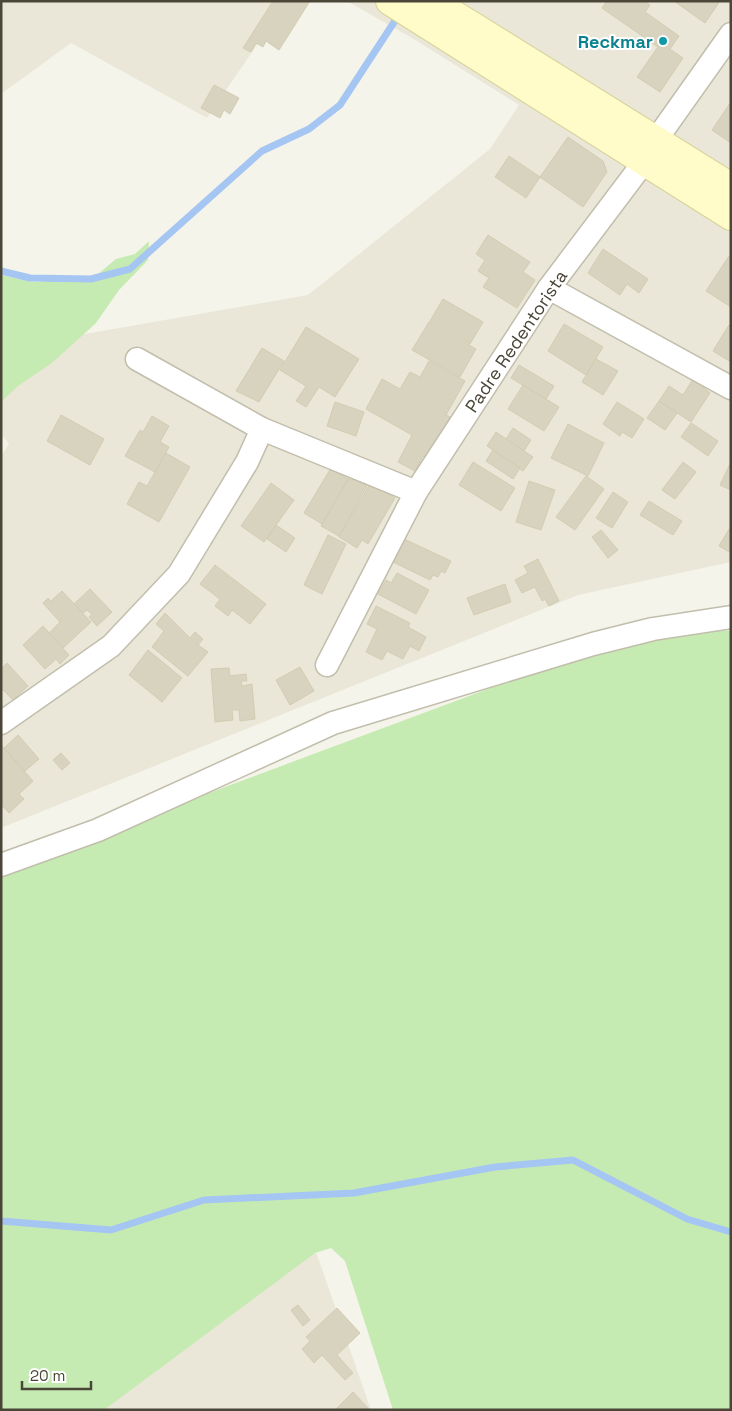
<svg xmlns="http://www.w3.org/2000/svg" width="732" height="1411" font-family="'Space Grotesk',sans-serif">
	<rect width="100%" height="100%" fill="#f5f4ea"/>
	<g fill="#eae7d8">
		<polygon points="1,1 287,1 207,118 71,43 1,94"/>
		<polygon points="347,1 731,1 731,562 578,595 1,828 1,456 9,444 1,434 1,352 5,348 308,295 490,149 519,105 412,38"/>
		<polygon points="314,1246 371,1410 101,1410"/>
	</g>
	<g fill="#c6ebb2">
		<polygon points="149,241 148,260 119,290 96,323 52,363 18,386 1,402 1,275 34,282 92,279 116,259 135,254"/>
		<polygon points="680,626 731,631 731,1410 393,1410 345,1261 331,1248 315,1253 104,1410 1,1410 1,868 21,863 649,629"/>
	</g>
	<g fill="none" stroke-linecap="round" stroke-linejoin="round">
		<g stroke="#a5c5f3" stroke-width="7">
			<polyline points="1,271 30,278 91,279 130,269 262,151 309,129 340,105 400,13"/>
			<polyline points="1,1221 111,1230 204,1200 354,1193 495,1167 573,1160 687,1219 731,1232"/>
		</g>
	</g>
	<g fill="#d8d3bf" stroke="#d3ccb2">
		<polygon points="273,1 310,1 279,50 266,41 263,47 256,43 251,52 243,48"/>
		<polygon points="607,1 645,1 650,5 645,12 679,36 670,49 683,58 660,92 637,77 658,47 602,8"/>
		<polygon points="674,1 720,1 705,23"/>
		<polygon points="214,85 239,98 230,114 224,110 220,118 201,108"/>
		<polygon points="731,102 731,143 712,130"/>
		<polygon points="568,137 603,161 607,172 583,207 540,177"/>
		<polygon points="509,156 540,177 526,198 495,177"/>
		<polygon points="488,235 530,262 523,272 535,280 517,308 483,287 489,278 478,271 485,260 476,254"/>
		<polygon points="603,249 648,279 639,293 627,284 620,295 588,273"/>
		<polygon points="729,256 731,258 731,307 706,291"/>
		<polygon points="443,299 483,322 470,344 430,321"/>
		<polygon points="429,322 476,349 460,377 412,350"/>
		<polygon points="564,324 603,347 586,375 548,351"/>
		<polygon points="729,325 731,327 731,362 713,351"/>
		<polygon points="306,327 359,359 335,397 319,387 306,407 296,401 306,386 280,370"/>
		<polygon points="262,348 284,361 259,402 236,391"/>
		<polygon points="596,359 618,371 603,395 582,382"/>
		<polygon points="429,361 465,381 446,415 450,417 427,459 423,456 415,471 398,462 412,435 366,409 382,379 400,389 410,372 420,377"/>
		<polygon points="519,365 554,386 546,399 511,378"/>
		<polygon points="693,379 710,393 691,422 659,401 669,386 683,395"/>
		<polygon points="523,385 559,407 544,431 508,409"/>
		<polygon points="659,401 677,413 665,430 647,418"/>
		<polygon points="335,402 364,412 356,436 327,426"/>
		<polygon points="617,402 644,419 632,438 622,432 620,436 603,424"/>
		<polygon points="61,415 104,439 90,465 47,441"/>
		<polygon points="152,416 169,426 160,442 169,447 155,472 125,456 140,430 143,432"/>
		<polygon points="691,423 718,441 708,456 681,437"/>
		<polygon points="568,424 604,443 588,476 551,458"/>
		<polygon points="513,428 531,440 524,451 506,439"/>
		<polygon points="496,432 533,457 523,471 487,446"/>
		<polygon points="493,450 520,468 513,479 486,461"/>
		<polygon points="166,453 190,467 159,522 127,504 139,482 147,486"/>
		<polygon points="473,462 515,488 501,511 459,485"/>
		<polygon points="683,462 696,472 675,499 662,490"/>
		<polygon points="731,462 731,490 720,485"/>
		<polygon points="331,468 348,479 322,524 304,513"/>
		<polygon points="350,476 367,486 339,536 321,526"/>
		<polygon points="586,476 604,489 575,530 556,517"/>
		<polygon points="529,481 555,490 541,530 516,522"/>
		<polygon points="271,483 294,500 264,542 241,526"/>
		<polygon points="370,484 395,498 368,544 362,540 357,548 339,537"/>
		<polygon points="613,492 628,502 612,528 596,518"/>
		<polygon points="649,501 682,521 673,535 640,515"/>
		<polygon points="276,525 295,538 286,552 267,539"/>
		<polygon points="731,526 731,553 719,546"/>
		<polygon points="601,530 618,550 608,558 592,537"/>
		<polygon points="328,535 346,544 322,594 304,585"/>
		<polygon points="404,539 451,561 445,573 441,571 438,577 433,575 430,580 393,562"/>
		<polygon points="538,559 559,601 549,606 545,599 542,601 535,587 522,593 515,580 528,573 524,566"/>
		<polygon points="215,565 266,604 250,624 232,610 228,616 215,606 220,599 200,584"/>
		<polygon points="397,573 429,590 416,614 378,594 386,580 391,583"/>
		<polygon points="505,584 511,602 474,615 467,598"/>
		<polygon points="90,589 112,612 97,626 89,617 92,614 87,610 83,613 74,604"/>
		<polygon points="62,591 91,622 63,648 49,633 60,622 43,603 48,598 51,601"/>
		<polygon points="376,606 410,623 408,627 426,637 419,651 410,646 403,659 387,651 382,660 366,652 377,629 367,624"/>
		<polygon points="165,613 190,638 195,632 203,639 198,645 208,652 188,676 152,647 164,631 156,624"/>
		<polygon points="43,626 69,655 60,664 56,659 45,669 23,645"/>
		<polygon points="148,650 182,678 162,702 129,675"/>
		<polygon points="7,663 28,686 13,700 1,688 1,669"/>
		<polygon points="300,667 314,691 290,705 276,680"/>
		<polygon points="229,668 230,676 246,674 247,681 241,681 242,686 252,684 255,719 240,721 239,710 232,710 233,720 215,722 211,669"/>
		<polygon points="18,735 39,759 25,771 4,748"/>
		<polygon points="1,745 33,781 19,794 24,799 9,813 1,804"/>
		<polygon points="61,753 70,763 62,770 53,760"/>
		<polygon points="298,1305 310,1320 303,1326 291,1310"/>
		<polygon points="337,1308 360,1333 337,1355 353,1373 345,1380 322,1355 314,1363 302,1349 310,1341 306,1337"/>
		<polygon points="353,1392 369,1409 335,1410"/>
	</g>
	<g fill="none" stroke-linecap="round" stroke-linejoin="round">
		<defs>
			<g id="minor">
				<polyline points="549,288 731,388"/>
				<polyline points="137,359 262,429 416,492"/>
				<polyline points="327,665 416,492 549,288 644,162 656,140 731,34"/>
				<polyline points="1,723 111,646 179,574 247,462 262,429"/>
				<polyline points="1,865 98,830 333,723 593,644 653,629 731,617"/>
			</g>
			<g id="secondary">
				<polyline points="390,1 731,216"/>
				<polyline points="432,1 731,187"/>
			</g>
		</defs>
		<use href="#minor" stroke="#c2beac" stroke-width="25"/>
		<use href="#secondary" stroke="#d7d299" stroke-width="30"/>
		<use href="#minor" stroke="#fff" stroke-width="22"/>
		<use href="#secondary" stroke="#fffcca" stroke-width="28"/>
	</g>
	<circle fill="#0f9aa8" stroke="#fff" stroke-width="2" cx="663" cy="41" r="5"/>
	<g text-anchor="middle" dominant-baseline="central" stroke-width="4" stroke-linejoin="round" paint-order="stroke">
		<g font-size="18" font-weight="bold" fill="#0d838f" stroke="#fff" text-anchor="end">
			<text x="653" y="41">Reckmar</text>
		</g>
		<g font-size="18" fill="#4a4638" stroke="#fff">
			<text transform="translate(516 341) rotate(-56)">Padre Redentorista</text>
		</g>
	</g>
	<rect width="732" height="1411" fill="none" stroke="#4a4638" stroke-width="5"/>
	<path d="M22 1381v8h69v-8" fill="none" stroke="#4a4638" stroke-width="2.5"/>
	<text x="30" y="1381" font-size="15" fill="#4a4638" stroke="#ffffff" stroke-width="4" paint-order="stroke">20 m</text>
</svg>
